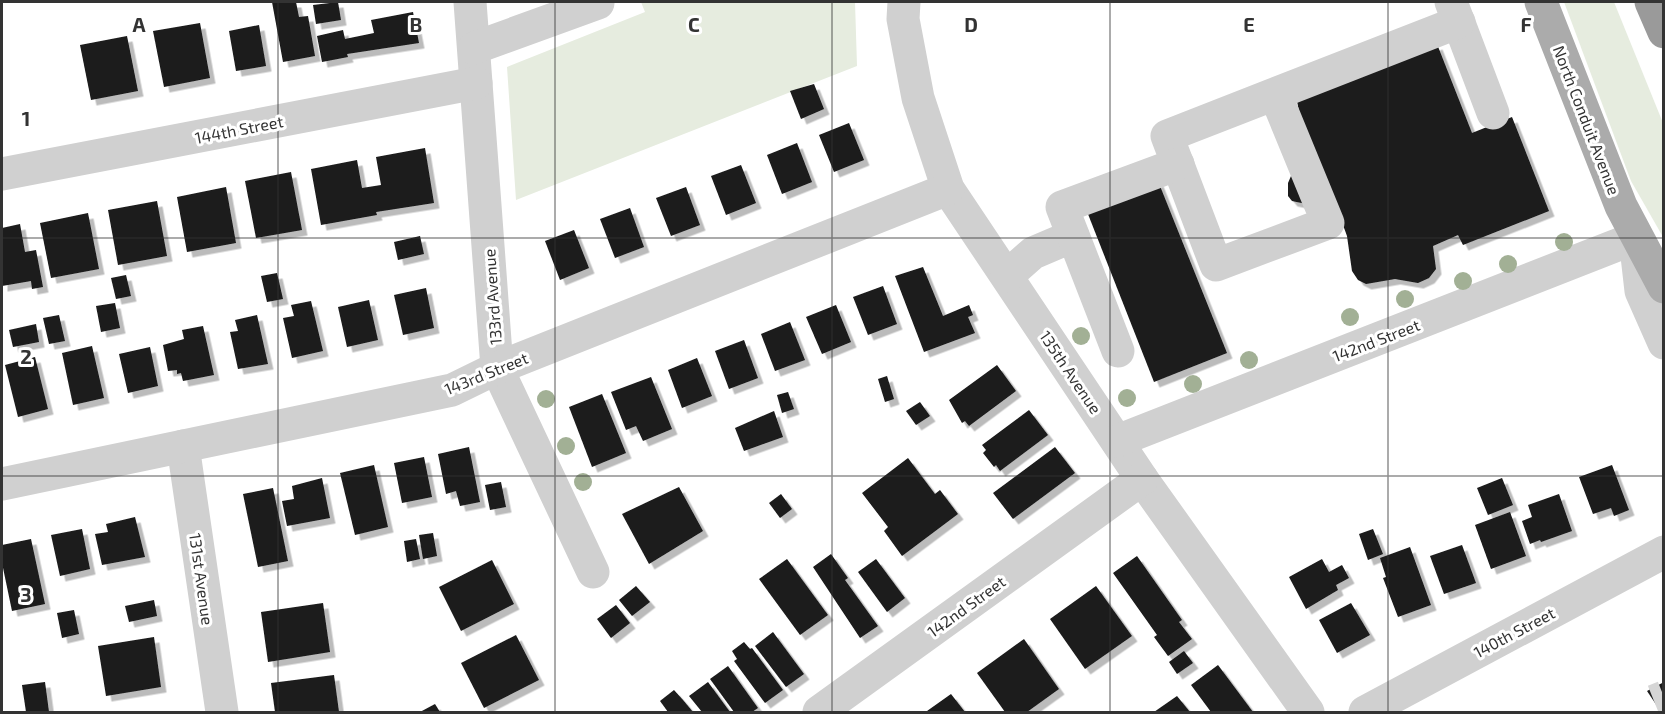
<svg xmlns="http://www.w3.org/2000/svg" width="1665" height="714" font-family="'Exo 2',sans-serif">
	<defs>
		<filter id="shadow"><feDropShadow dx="5.5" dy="5.5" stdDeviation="0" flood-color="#0004"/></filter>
	</defs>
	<rect width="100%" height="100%" fill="#fff"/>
	<g fill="#e6ecdf">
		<polygon points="641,2 855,2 857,66 516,200 507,67 645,12"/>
		<polygon points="1564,2 1614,2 1663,123 1663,237 1631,181"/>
	</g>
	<g fill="#1a1a1a" filter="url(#shadow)">
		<polygon points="272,2 296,2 299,17 308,16 315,56 283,62"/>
		<polygon points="338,2 341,20 316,24 313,5"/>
		<polygon points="413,12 419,43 347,54 348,57 322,62 317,36 343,30 345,39 374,33 371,20"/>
		<polygon points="200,23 210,78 164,87 153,31"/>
		<polygon points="259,25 266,66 236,71 229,31"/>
		<polygon points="127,36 138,91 91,100 80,45"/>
		<polygon points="1437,44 1472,133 1512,117 1549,211 1463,245 1458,235 1433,246 1436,269 1429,278 1418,283 1395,279 1366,284 1358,280 1352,271 1347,236 1343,225 1311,205 1292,201 1288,196 1288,183 1297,162 1301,122 1297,101"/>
		<polygon points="814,84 824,109 801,119 790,91"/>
		<polygon points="849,123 864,160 834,172 819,135"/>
		<polygon points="797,143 812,182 782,194 767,155"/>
		<polygon points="425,148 434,203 376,212 377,215 321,225 311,169 357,160 362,188 381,185 376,157"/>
		<polygon points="741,165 756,203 726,215 711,176"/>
		<polygon points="291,172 302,230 256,238 245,181"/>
		<polygon points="1158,181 1227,353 1154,382 1086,209"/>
		<polygon points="226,187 236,243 187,252 177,197"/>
		<polygon points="686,187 700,225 671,236 656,198"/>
		<polygon points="157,201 167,256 118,265 108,210"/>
		<polygon points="630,208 644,247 615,258 600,219"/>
		<polygon points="88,213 99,269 51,278 40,223"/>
		<polygon points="20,224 25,252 36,250 43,287 32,289 31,281 2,286 2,228"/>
		<polygon points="574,230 589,268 560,280 545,241"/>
		<polygon points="420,236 424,254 398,260 394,242"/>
		<polygon points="923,267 943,316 969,305 973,315 968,317 975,333 924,352 895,276"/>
		<polygon points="277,273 283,299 267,302 261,276"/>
		<polygon points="126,275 131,296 116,299 111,278"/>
		<polygon points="883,286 897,324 868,335 853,297"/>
		<polygon points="426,288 434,328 403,335 394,295"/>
		<polygon points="369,300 378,340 347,347 338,307"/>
		<polygon points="311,301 323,351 292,358 283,318 294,316 291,305"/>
		<polygon points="115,303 120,328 101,332 96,306"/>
		<polygon points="836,305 851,342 822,354 806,317"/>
		<polygon points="59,315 65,341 49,344 43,318"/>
		<polygon points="257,315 268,364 238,369 230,332 238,331 235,320"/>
		<polygon points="790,322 805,360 775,371 761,334"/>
		<polygon points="36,324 39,342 13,347 9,330"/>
		<polygon points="203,326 214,375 183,381 181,373 177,374 177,370 168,371 163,345 184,339 182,330"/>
		<polygon points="744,340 758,378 729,389 715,351"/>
		<polygon points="92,346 104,398 73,405 62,353"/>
		<polygon points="150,347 158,386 128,393 119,354"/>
		<polygon points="35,357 48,409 18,417 5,365"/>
		<polygon points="697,358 712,396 682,408 668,370"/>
		<polygon points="997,365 1016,391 969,426 965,421 962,423 949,400"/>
		<polygon points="887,376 894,399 885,402 878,379"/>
		<polygon points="651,377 672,429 643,441 636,426 626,430 611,392"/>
		<polygon points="788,392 794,409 782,413 777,395"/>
		<polygon points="602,394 626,453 592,467 569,407"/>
		<polygon points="920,402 930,416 916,425 906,411"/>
		<polygon points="1029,410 1048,435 1000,471 996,465 994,467 983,453 986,450 982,445"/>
		<polygon points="774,411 783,437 744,451 735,428"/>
		<polygon points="469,447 480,502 460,506 456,491 446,494 438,454"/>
		<polygon points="1055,447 1075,473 1013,519 993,493"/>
		<polygon points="424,457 432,497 402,503 394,463"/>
		<polygon points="908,458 935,494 940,490 958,514 902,556 884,531 888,527 862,493"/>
		<polygon points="374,465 388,527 355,535 340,473"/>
		<polygon points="1612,465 1629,510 1614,516 1611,508 1593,514 1579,477"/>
		<polygon points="322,478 330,518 287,526 282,501 294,499 292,486"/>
		<polygon points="1502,478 1513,505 1488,515 1477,488"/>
		<polygon points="501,482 506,507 490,510 485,485"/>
		<polygon points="679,487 703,531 649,564 622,514"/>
		<polygon points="273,488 288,561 258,567 243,494"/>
		<polygon points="781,494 792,509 780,518 769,503"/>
		<polygon points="1559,494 1572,531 1541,542 1540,540 1530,544 1522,521 1532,517 1528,505"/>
		<polygon points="1510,512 1526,556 1491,569 1475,525"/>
		<polygon points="135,517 145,557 102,565 95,534 108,532 106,524"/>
		<polygon points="82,529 90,569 60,576 51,535"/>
		<polygon points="1373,529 1383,554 1368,560 1359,534"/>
		<polygon points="433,533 437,556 423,559 419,535"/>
		<polygon points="31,539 45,604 12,611 2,563 2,545"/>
		<polygon points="416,539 420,559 407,562 404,541"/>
		<polygon points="1462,545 1476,583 1444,594 1430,556"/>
		<polygon points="1410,547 1431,605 1398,617 1383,578 1386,577 1380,558"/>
		<polygon points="831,554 848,578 845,580 878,626 860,638 813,567"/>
		<polygon points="1137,556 1182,620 1179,622 1192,639 1168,656 1154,637 1157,635 1113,573"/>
		<polygon points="787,559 828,615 800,635 759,579"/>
		<polygon points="876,559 905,598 887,612 858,572"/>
		<polygon points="1322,559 1329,572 1342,565 1349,578 1336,585 1338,590 1306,609 1289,577"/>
		<polygon points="492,560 514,604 461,631 439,587"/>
		<polygon points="636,586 650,602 632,616 619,600"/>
		<polygon points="1096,586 1132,636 1085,669 1050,619"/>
		<polygon points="154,600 157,616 129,622 125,606"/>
		<polygon points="323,603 330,652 268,662 261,612"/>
		<polygon points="1351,603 1370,635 1337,653 1319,620"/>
		<polygon points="616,605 630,623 611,638 597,619"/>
		<polygon points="74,610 79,634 62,638 57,613"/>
		<polygon points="773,632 804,674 786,687 755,646"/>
		<polygon points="516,635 539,680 484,708 461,663"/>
		<polygon points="154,637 161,687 106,696 98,646"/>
		<polygon points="1024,639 1059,689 1027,712 1005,712 977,673"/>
		<polygon points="744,642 750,649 752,648 783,690 765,703 734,661 737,659 732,651"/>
		<polygon points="1184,651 1193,663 1177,674 1169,662"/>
		<polygon points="1218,665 1253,712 1211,712 1191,685"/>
		<polygon points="728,666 758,708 752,712 734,712 710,679"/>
		<polygon points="334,675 339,712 275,712 271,683"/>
		<polygon points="45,682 49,712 26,712 22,685"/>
		<polygon points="708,682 730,712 702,712 689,696"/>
		<polygon points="1664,682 1664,712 1661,712 1647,691"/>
		<polygon points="674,690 683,700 693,712 668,712 660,701"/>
		<polygon points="951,694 965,712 924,712 927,711"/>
		<polygon points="1177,696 1190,712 1154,712"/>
		<polygon points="435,704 440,712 420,712"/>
	</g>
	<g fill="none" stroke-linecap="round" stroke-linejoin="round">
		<polyline stroke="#d6d6d6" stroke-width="33" stroke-dasharray="33 16" stroke-linecap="butt" points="1654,701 1664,697"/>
		<g stroke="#d0d0d0" stroke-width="33">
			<polyline points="470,2 497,368 593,572"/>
			<polyline points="904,2 903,19 918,98 948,189 1142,479 1308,712"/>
			<polyline points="1451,2 1493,113"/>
			<polyline points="474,48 598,3"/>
			<polyline points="1275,94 1328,223 1216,265 1167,136 1459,22"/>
			<polyline points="2,174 476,83"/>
			<polyline points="1007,276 1033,253 1073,236"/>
			<polyline points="1118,351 1062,207 1178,164"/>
			<polyline points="1117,441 1635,238 1641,291 1664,343"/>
			<polyline points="183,446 222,712"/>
			<polyline points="2,484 452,390 497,368 948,189"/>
			<polyline points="819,712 1142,479"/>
			<polyline points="1365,712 1664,552"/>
		</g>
		<polyline stroke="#ababab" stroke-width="33" points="1541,2 1621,206 1664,287"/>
		<polyline stroke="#9a9a9a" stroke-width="33" points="1651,2 1664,32"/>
	</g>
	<g fill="#a2b095">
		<circle cx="1564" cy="242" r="9"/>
		<circle cx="1508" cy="264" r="9"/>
		<circle cx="1463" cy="281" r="9"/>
		<circle cx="1405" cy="299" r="9"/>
		<circle cx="1350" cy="317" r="9"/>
		<circle cx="1081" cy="336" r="9"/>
		<circle cx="1249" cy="360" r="9"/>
		<circle cx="1193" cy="384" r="9"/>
		<circle cx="1127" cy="398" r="9"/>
		<circle cx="546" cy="399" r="9"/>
		<circle cx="566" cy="446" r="9"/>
		<circle cx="583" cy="482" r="9"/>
	</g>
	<path fill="none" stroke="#333" stroke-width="1.5" stroke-opacity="0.55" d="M278,2v710M555,2v710M832,2v710M1110,2v710M1388,2v710M2,238h1662M2,476h1662"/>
	<g text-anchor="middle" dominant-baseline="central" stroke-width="6" stroke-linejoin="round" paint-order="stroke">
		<g font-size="16" fill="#333" stroke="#fff">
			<text transform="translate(1587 120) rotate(69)">North Conduit Avenue</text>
			<text transform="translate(239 129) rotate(-11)">144th Street</text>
			<text transform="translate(492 297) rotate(-94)">133rd Avenue</text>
			<text transform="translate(1376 340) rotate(-21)">142nd Street</text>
			<text transform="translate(1071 372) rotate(56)">135th Avenue</text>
			<text transform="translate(486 373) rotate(-22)">143rd Street</text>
			<text transform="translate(202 579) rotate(82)">131st Avenue</text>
			<text transform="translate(966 606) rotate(-36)">142nd Street</text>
			<text transform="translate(1514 632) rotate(-28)">140th Street</text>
		</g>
	</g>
	<g font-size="20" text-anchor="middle" font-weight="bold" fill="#333" stroke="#fff" stroke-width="6" stroke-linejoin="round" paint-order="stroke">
		<text x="139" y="32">A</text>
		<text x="416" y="32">B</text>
		<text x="694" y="32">C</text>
		<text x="971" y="32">D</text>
		<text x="1249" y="32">E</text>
		<text x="1526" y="32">F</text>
		<text x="26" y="126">1</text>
		<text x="26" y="364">2</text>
		<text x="26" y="602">3</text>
	</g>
	<rect width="1665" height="714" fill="none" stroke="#333333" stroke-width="6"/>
</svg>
